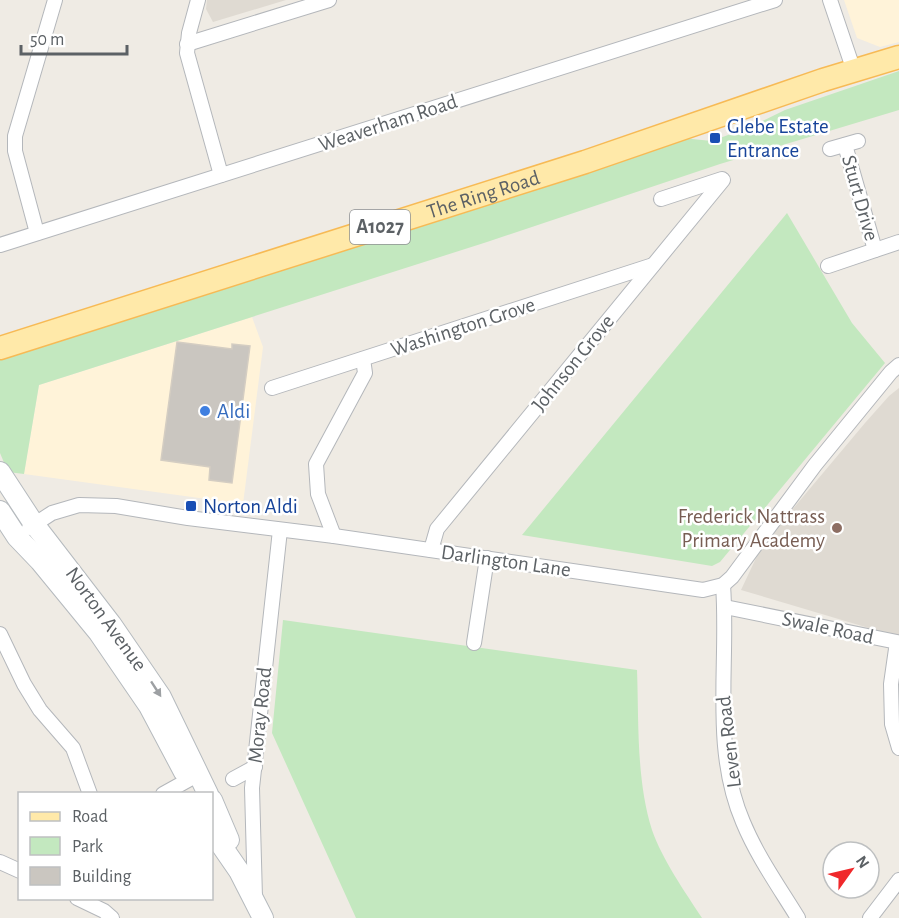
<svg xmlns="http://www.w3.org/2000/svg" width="899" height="918" font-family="'Alegreya Sans',sans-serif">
	<rect width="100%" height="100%" fill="#efebe4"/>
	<g fill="#fff3d9">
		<polygon points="844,0 899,0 899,42 880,47 857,38"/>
		<polygon points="252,317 263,347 243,504 24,474 39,385"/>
	</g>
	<g fill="#dfdad2">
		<polygon points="207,0 286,0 213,22 206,9"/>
		<polygon points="899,388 899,637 741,590 757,556 755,554 865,423 889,396"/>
	</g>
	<g fill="#c3e8bf">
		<polygon points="899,71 899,110 720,164 487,242 39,385 24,474 8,472 0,453 0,357 682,138 712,141 752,126 785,110"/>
		<polygon points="787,213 852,323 885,363 720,562 712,566 522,535"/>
		<path d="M283,620l354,50c2,52 -1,109 15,160 10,29 33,62 50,88h-346l-84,-185z"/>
	</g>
	<polygon fill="#cac6c0" stroke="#d4cdc2" stroke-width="1.5" points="177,342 232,349 232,344 250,346 232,483 209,480 210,467 161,460"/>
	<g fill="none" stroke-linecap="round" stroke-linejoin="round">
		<defs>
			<g id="street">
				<polyline points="198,0 189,33 187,53 221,175"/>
				<polyline points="830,0 854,71"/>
				<polyline points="187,44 329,0"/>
				<polyline points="845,145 875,250"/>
				<polyline points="830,149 858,141"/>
				<polyline points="661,199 722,179"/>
				<polyline points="37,233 15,151 15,136 55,0"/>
				<polyline points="0,245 775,0"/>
				<polyline points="828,266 899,242"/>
				<polyline points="272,388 653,265"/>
				<polyline points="29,528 52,513 79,505 116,506 188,518 334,536 703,590 723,585 732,577 815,465 891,372 899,365"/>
				<polyline points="334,536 318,494 316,464 365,373 363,359"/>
				<polyline points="431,550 437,529 723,180"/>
				<path d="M723,585c6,78 -12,163 20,237 14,34 36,65 55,96"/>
				<polyline points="725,607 897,642 891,684 892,724 899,748"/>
				<polyline points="0,634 24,684 40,710 73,748 90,794"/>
				<polyline points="474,643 487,558"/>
				<polyline points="233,779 255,767"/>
				<polyline points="163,794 199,774"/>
				<polyline points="0,862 20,871"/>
				<polyline points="77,898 104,911 112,918"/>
				<polyline points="255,898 252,788 280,530"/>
				<polyline points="870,918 899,880"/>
			</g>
			<g id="secondary">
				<polyline points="0,472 34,524 111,624 161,697 208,794"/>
				<polyline points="0,511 17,537 40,561 99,633 149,706 184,772"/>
				<polyline points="212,800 229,840"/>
				<polyline points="212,827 219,842 239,871 263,918"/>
			</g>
			<g id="primary">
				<path id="s1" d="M0,348l585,-186 238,-82 76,-23"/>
			</g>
		</defs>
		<use href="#street" stroke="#b4b7bb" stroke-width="16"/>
		<use href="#secondary" stroke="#b5babe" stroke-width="22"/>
		<use href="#primary" stroke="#f7ba55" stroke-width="25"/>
		<use href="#street" stroke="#fff" stroke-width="14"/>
		<use href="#secondary" stroke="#fff" stroke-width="20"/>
		<use href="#primary" stroke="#ffe9a9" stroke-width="22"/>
	</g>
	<defs><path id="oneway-solid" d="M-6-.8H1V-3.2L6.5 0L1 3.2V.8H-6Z" transform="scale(1.5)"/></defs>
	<use fill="#9da0a3" href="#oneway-solid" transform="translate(156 689) rotate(57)"/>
	<g fill="#1a4fb4" stroke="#fff" stroke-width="2">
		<rect x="709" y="132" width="12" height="12" rx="3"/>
		<rect x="185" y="500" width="12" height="12" rx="3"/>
	</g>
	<circle fill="#3f7fe0" stroke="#fff" stroke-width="2" cx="205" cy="411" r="6"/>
	<circle fill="#8d6e63" stroke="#fff" stroke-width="2" cx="837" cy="528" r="6"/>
	<g text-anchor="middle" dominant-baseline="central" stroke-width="5" stroke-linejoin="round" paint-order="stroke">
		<rect fill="#fff" stroke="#8d9093" stroke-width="1.5" x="350" y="210" width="60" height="34" rx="4.5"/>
		<g font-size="20" font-weight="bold" fill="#5c6165">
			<text x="380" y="227">A1027</text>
		</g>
		<g font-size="21" fill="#5c6165" stroke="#fff">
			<text transform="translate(388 123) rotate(-18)">Weaverham Road</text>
			<text stroke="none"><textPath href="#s1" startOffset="507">The Ring Road</textPath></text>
			<text transform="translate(860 198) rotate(74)">Sturt Drive</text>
			<text transform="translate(463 327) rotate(-18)">Washington Grove</text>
			<text transform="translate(573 363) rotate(-51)">Johnson Grove</text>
			<text transform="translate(506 561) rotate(8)">Darlington Lane</text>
			<text transform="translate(106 619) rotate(54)">Norton Avenue</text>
			<text transform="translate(828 628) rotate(12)">Swale Road</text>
			<text transform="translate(260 715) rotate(-84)">Moray Road</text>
			<text transform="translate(729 742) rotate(-97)">Leven Road</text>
		</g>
		<g font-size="21" fill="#164399" stroke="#fff" text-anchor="start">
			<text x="727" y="126">Glebe Estate<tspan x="727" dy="24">Entrance</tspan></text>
			<text x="203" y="506">Norton Aldi</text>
		</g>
		<g font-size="21" fill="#366cbe" stroke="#fff" text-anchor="start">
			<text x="217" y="411">Aldi</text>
		</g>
		<g font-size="21" fill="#785e54" stroke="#fff" text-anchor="end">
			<text x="825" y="516">Frederick Nattrass<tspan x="825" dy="24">Primary Academy</tspan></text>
		</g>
	</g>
	<rect x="18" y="792" width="195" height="108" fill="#ffffff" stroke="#bec0c1" stroke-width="1.5"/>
	<rect x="30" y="812" width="30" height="9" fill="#ffe9a9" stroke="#bec0c1" stroke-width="1.5"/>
	<text x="72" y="822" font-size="18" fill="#5c6165">Road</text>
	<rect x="30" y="837" width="30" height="18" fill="#c3e8bf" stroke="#bec0c1" stroke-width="1.5"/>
	<text x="72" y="852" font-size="18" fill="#5c6165">Park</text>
	<rect x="30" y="867" width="30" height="18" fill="#cac6c0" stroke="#bec0c1" stroke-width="1.5"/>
	<text x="72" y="882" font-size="18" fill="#5c6165">Building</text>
	<g transform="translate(851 870) rotate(56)"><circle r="28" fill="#ffffff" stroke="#bec0c1" stroke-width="1.5"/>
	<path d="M0-4.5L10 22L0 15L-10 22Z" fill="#f0282b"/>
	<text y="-9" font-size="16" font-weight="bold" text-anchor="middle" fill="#5c6165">N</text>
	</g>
	<path d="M21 45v9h106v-9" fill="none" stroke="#5c6165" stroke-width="3"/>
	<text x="30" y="45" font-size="18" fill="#5c6165" stroke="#ffffff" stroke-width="4.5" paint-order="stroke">50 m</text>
</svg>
